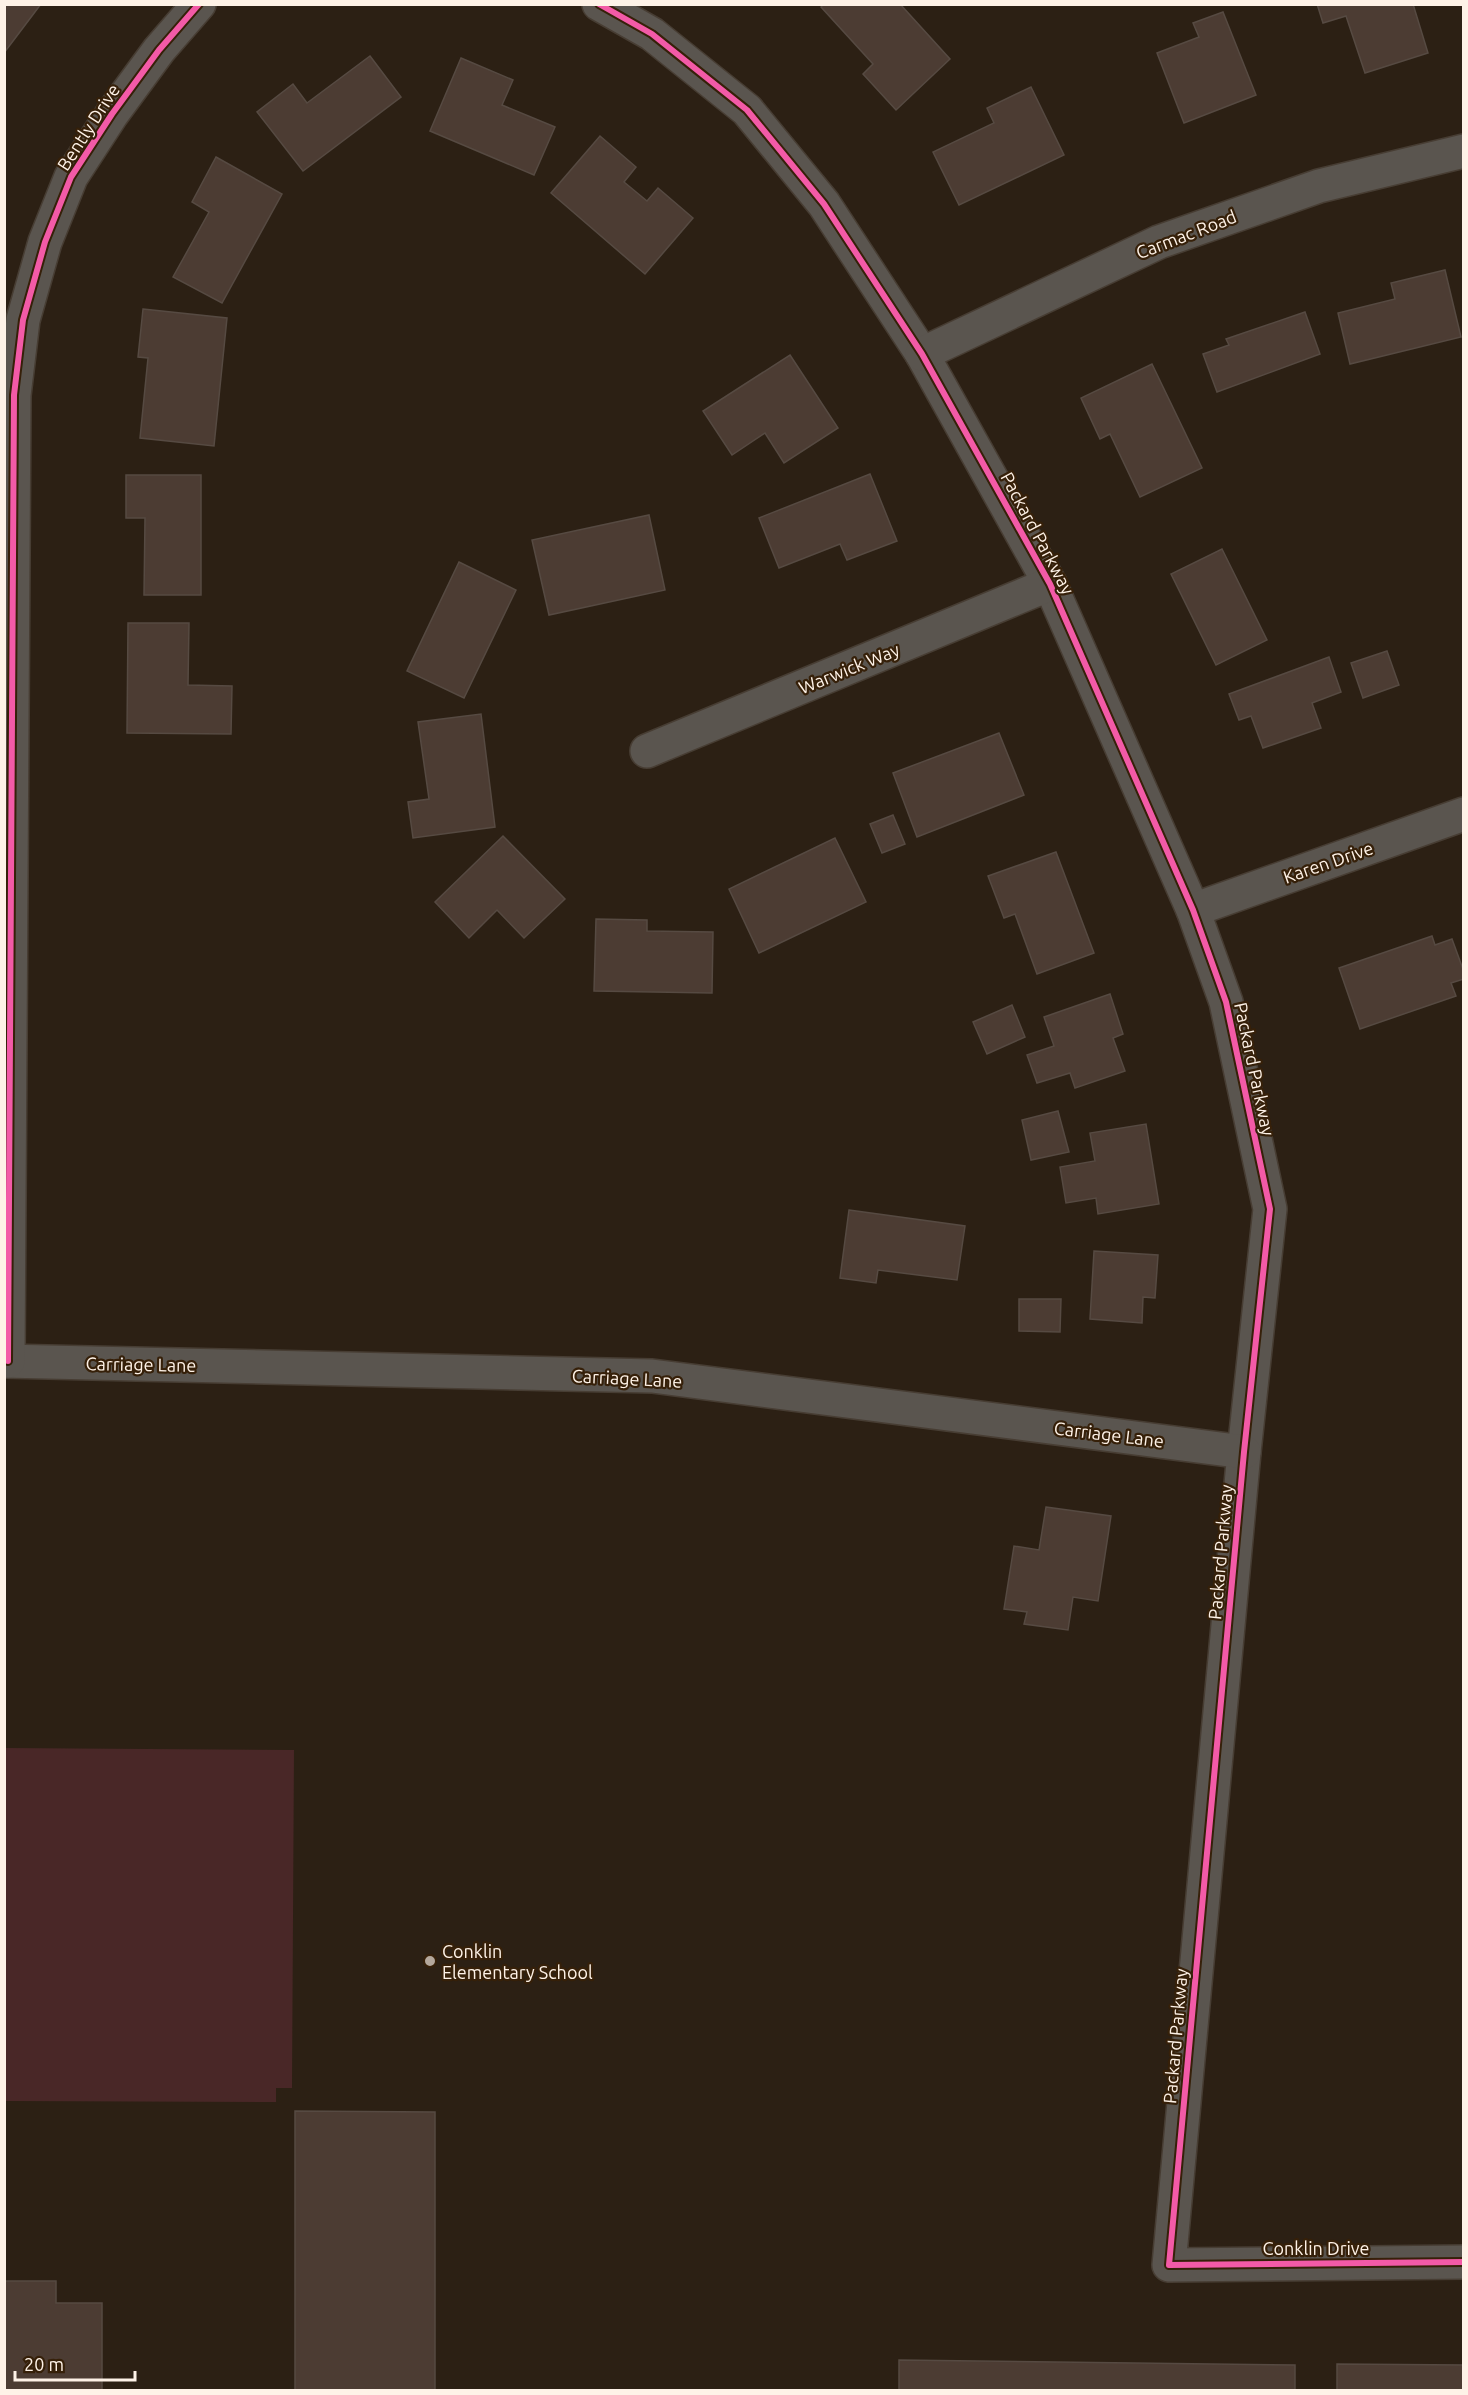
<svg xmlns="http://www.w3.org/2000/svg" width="1468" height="2395" font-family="Ubuntu,sans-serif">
	<rect width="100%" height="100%" fill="#2c2014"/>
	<polygon fill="#492727" points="5,1748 294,1750 292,2088 276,2088 276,2102 5,2101"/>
	<g fill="#4c3c33" stroke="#564a42" stroke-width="1.5">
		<polygon points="4,4 41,4 4,53"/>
		<polygon points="824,4 900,4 950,59 896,110 863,74 873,64 821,7"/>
		<polygon points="1317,4 1413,4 1428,53 1365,73 1346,16 1323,23"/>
		<polygon points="1223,12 1256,95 1184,123 1157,53 1199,37 1193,23"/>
		<polygon points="370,56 401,97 303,171 257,112 293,84 307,103"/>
		<polygon points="461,58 513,80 502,105 555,127 534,175 430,131"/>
		<polygon points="1031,87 1064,155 959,205 933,152 994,123 987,108"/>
		<polygon points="600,136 636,167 624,182 647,201 658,188 693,218 645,274 551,193"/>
		<polygon points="216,157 282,194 222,303 173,277 209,212 192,202"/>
		<polygon points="1445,270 1461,337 1350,364 1338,313 1395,299 1391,283"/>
		<polygon points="143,309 227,318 214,446 140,438 148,358 138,357"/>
		<polygon points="1305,312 1320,354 1217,392 1203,354 1229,345 1226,339"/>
		<polygon points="790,355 838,428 784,463 765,433 732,455 703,411"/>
		<polygon points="1152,364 1202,468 1140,497 1110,434 1100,439 1081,398"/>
		<polygon points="870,474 897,541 847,560 840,544 779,568 759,518"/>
		<polygon points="126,475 201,475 201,595 144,595 145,518 126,518"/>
		<polygon points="649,515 665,590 549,615 532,540"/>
		<polygon points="1222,549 1267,640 1216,665 1171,574"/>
		<polygon points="459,562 516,590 464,698 407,671"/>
		<polygon points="128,623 189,623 188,685 232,686 231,734 127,733"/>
		<polygon points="1387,651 1399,685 1363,698 1351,663"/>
		<polygon points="1329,657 1341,692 1312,703 1321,728 1263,748 1251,716 1239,720 1229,694"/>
		<polygon points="481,714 495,827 413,838 408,802 429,799 418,722"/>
		<polygon points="999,733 1024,795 917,837 893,773"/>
		<polygon points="893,815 905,844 882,853 870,824"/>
		<polygon points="503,836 565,899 524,938 497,910 469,938 435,902"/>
		<polygon points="835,838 866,902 759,953 729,889"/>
		<polygon points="1056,852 1094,953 1037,974 1015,914 1004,918 988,876"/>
		<polygon points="596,919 647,920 647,931 713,932 712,993 594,991"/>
		<polygon points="1432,936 1435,945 1452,939 1464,972 1464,979 1451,983 1456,996 1360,1029 1339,968"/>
		<polygon points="1110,994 1123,1034 1113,1038 1125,1071 1075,1088 1070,1073 1037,1083 1027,1055 1054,1046 1044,1017"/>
		<polygon points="1012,1005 1025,1037 987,1054 973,1022"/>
		<polygon points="1058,1111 1069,1152 1031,1160 1022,1120"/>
		<polygon points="1146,1124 1159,1204 1098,1214 1096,1198 1066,1203 1060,1167 1095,1161 1090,1133"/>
		<polygon points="849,1210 965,1226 957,1280 878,1270 876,1283 840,1278"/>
		<polygon points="1094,1251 1158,1255 1155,1298 1143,1297 1142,1323 1090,1319"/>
		<polygon points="1019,1299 1061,1299 1060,1332 1019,1331"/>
		<polygon points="1046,1507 1111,1516 1098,1601 1073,1597 1068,1630 1024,1624 1027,1612 1004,1609 1014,1546 1039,1550"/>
		<polygon points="295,2111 435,2112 435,2390 295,2390"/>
		<polygon points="4,2281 56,2281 56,2303 102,2303 102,2390 4,2390"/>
		<polygon points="899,2360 1295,2365 1295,2390 899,2390"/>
		<polygon points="1337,2364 1464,2365 1464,2390 1337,2390"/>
	</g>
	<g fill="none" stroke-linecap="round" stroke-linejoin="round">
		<defs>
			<g id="minor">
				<polyline points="599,4 652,34 747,110 824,204 922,354 1050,584 1193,910 1226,1002 1270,1209 1244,1452 1169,2265 1464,2262"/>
				<polyline points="922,354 1159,242 1319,186 1464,151"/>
				<polyline points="647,751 1050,584"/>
				<polyline points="1193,910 1464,814"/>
				<polyline points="4,1361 652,1376 1244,1452"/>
				<polyline points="8,1361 14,395 23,320 45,242 71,177 112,114 159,50 199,4"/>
			</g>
		</defs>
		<use href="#minor" stroke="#473d33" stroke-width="36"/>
		<use href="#minor" stroke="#5a554f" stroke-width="33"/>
		<defs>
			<g id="cycleway">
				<polyline points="599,4 652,34 747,110 824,204 922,354 1050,584 1193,910 1226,1002 1270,1209 1244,1452 1169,2265 1464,2262"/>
				<polyline points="8,1361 14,395 23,320 45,242 71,177 112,114 159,50 199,4"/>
			</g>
		</defs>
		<use href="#cycleway" stroke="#362009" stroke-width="10"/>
		<use href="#cycleway" stroke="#f35aa7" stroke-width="6"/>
	</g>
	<circle fill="#b4a89d" stroke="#362009" stroke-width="2" cx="430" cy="1961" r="6"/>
	<g text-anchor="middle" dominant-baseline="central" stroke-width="4.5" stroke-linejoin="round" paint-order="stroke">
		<g font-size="18" fill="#fef2e7" stroke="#362009">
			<text transform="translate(88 127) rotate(-57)">Bently Drive</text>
			<text transform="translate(1186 234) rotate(-21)">Carmac Road</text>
			<text transform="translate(1038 533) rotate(62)">Packard Parkway</text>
			<text transform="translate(849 668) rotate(-22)">Warwick Way</text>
			<text transform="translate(1328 862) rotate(-19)">Karen Drive</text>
			<text transform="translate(1255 1069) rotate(78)">Packard Parkway</text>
			<text transform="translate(141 1364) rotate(1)">Carriage Lane</text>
			<text transform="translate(627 1378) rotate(3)">Carriage Lane</text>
			<text transform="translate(1109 1434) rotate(7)">Carriage Lane</text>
			<text transform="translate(1220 1552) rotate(-85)">Packard Parkway</text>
			<text transform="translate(1175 2036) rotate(-85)">Packard Parkway</text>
			<text x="1316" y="2248">Conklin Drive</text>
		</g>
		<g font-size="18" fill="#fef2e7" stroke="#362009" text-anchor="start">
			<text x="442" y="1951">Conklin<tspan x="442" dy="21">Elementary School</tspan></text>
		</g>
	</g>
	<rect width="1468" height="2395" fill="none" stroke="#fef2e7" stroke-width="12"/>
	<path d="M15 2371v9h120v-9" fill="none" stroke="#fef2e7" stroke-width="3"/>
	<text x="24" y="2371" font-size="18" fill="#fef2e7" stroke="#362009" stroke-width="4.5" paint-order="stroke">20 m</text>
</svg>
